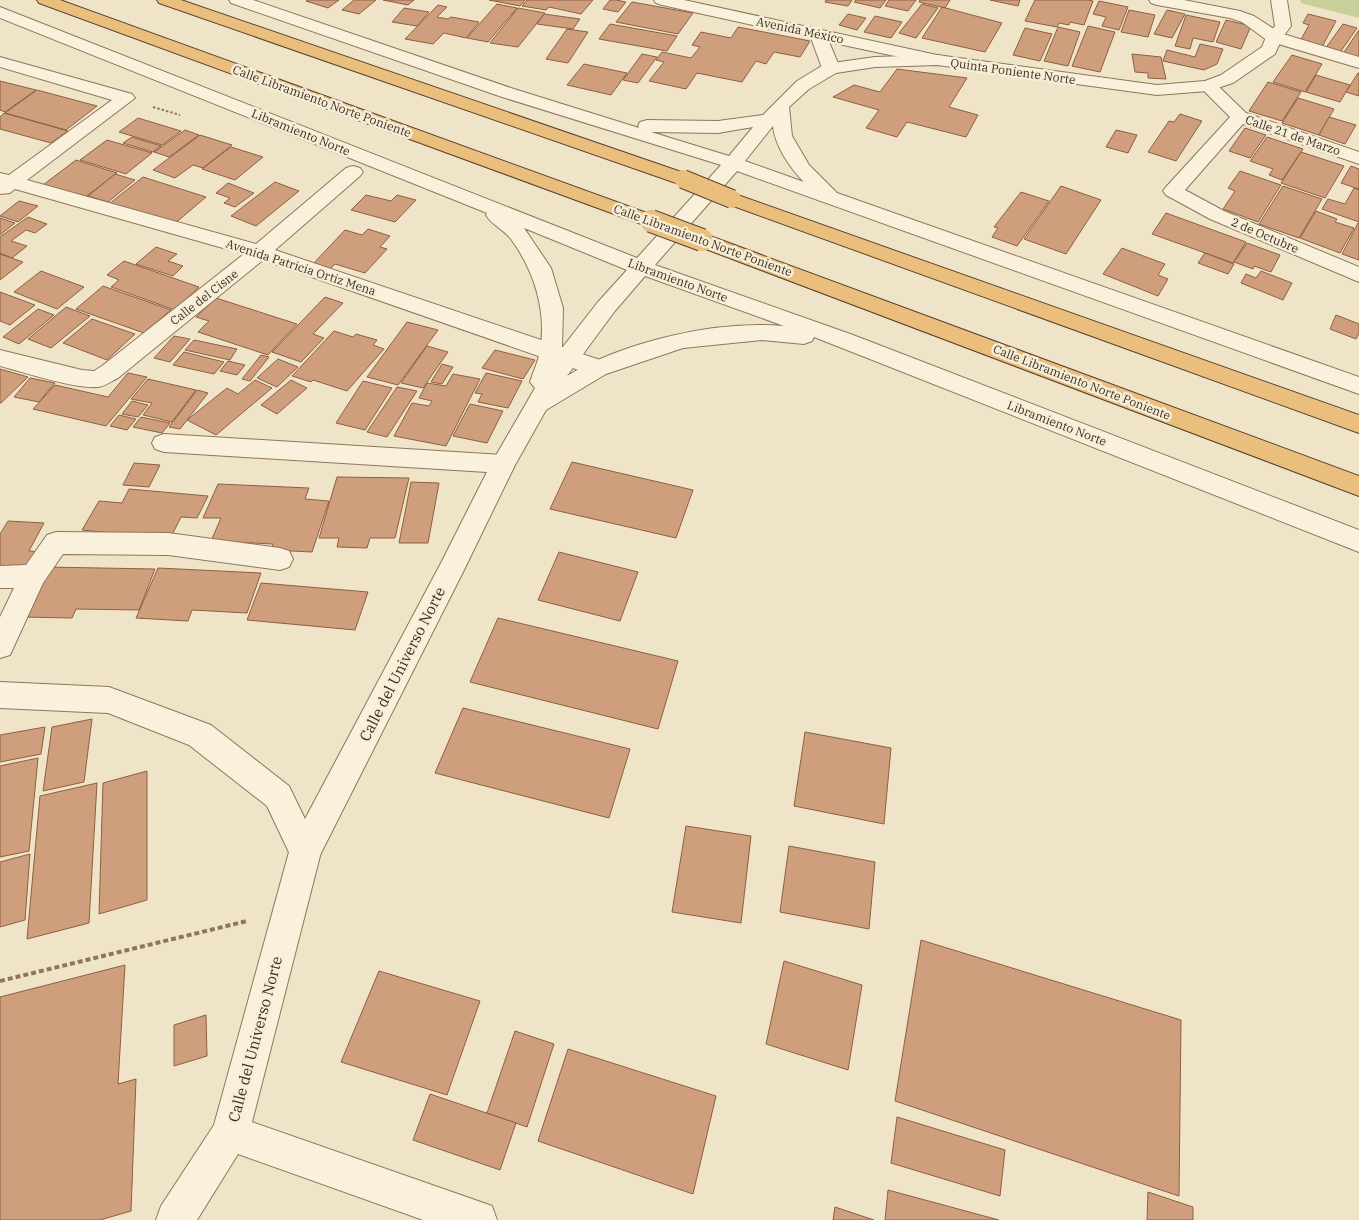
<svg xmlns="http://www.w3.org/2000/svg" width="1359" height="1220" font-family="'IBM Plex Serif',serif">
	<rect width="100%" height="100%" fill="#f0e4c8"/>
	<polygon fill="#c9cf9b" points="1300,0 1359,0 1359,18 1301,3"/>
	<g fill="#cf9f7d" stroke="#8d5f41">
		<polygon points="307,0 339,0 328,8 306,1"/>
		<polygon points="354,0 376,0 359,14 342,10"/>
		<polygon points="383,0 414,0 408,5"/>
		<polygon points="489,0 525,0 520,6"/>
		<polygon points="527,0 593,0 581,14 549,7 546,10 522,6"/>
		<polygon points="610,0 616,0 626,2 618,12 603,9"/>
		<polygon points="826,0 852,0 848,6 825,2"/>
		<polygon points="856,0 886,0 880,8 854,2"/>
		<polygon points="889,0 916,0 908,11 885,6"/>
		<polygon points="920,0 950,0 945,8 919,2"/>
		<polygon points="990,0 1020,0 1018,6"/>
		<polygon points="1035,0 1088,0 1093,1 1084,25 1070,22 1069,25 1059,23 1057,27 1025,21"/>
		<polygon points="1099,1 1128,7 1119,30 1102,26 1106,17 1093,14"/>
		<polygon points="632,2 693,13 678,34 616,22"/>
		<polygon points="497,4 517,8 488,42 467,38"/>
		<polygon points="922,4 938,8 916,38 899,33"/>
		<polygon points="438,5 447,7 437,17 448,19 451,17 479,22 466,38 444,33 433,44 405,39"/>
		<polygon points="942,7 1002,23 985,52 922,38"/>
		<polygon points="404,8 429,12 417,26 392,22"/>
		<polygon points="518,8 545,13 518,47 490,43"/>
		<polygon points="1129,10 1155,15 1148,37 1121,32"/>
		<polygon points="1167,10 1185,14 1172,38 1154,34"/>
		<polygon points="544,14 580,19 573,29 537,24"/>
		<polygon points="848,14 866,18 857,30 839,25"/>
		<polygon points="1308,14 1336,21 1322,47 1300,41 1309,25 1303,23"/>
		<polygon points="1186,15 1220,22 1213,42 1193,38 1190,49 1175,46"/>
		<polygon points="875,16 902,22 891,38 864,32"/>
		<polygon points="1226,20 1251,26 1241,49 1216,42"/>
		<polygon points="610,24 677,36 667,51 599,39"/>
		<polygon points="1343,24 1357,28 1339,54 1325,49"/>
		<polygon points="1088,26 1115,32 1100,72 1072,66"/>
		<polygon points="738,27 810,41 800,57 774,52 766,64 756,61 742,82 697,73 686,89 649,81 664,62 656,60 662,52 691,58 700,47 692,45 701,32 731,38"/>
		<polygon points="1058,27 1080,32 1068,66 1044,61"/>
		<polygon points="1025,28 1052,34 1040,61 1013,55"/>
		<polygon points="567,29 588,32 568,63 546,59"/>
		<polygon points="1359,30 1359,59 1342,55"/>
		<polygon points="1200,44 1223,49 1217,64 1204,70 1163,61 1167,50 1195,57"/>
		<polygon points="642,54 657,57 638,83 623,80"/>
		<polygon points="1132,54 1161,57 1166,79 1148,78 1148,73 1135,72"/>
		<polygon points="1292,55 1322,64 1305,92 1273,82"/>
		<polygon points="584,64 627,73 611,95 567,85"/>
		<polygon points="897,69 967,78 949,107 978,115 966,137 907,122 897,137 866,128 879,110 833,97 854,85 880,92"/>
		<polygon points="1358,73 1359,73 1359,96 1346,92"/>
		<polygon points="1316,75 1350,85 1340,102 1306,92"/>
		<polygon points="0,81 36,90 5,112 0,110"/>
		<polygon points="1268,82 1301,92 1282,121 1249,111"/>
		<polygon points="37,90 97,106 66,130 5,113"/>
		<polygon points="1298,98 1334,109 1319,135 1282,123"/>
		<polygon points="4,113 68,131 51,143 0,129 0,117"/>
		<polygon points="1180,114 1202,121 1176,161 1148,152 1169,121 1174,122"/>
		<polygon points="1329,117 1356,125 1345,144 1319,135"/>
		<polygon points="138,118 181,131 162,145 119,132"/>
		<polygon points="1245,128 1266,135 1250,158 1229,151"/>
		<polygon points="185,130 199,135 169,157 154,152"/>
		<polygon points="1116,130 1137,135 1128,153 1106,147"/>
		<polygon points="200,135 232,145 203,168 193,165 175,178 153,170"/>
		<polygon points="132,137 161,146 153,152 123,143"/>
		<polygon points="1267,137 1303,149 1282,180 1269,175 1273,169 1250,161"/>
		<polygon points="107,140 152,153 126,174 80,160"/>
		<polygon points="231,147 263,157 235,180 202,169"/>
		<polygon points="1301,152 1344,166 1325,198 1281,183"/>
		<polygon points="76,160 117,173 84,198 43,185"/>
		<polygon points="1351,166 1359,169 1359,189 1341,183"/>
		<polygon points="1240,171 1281,185 1258,222 1223,209 1235,191 1228,188"/>
		<polygon points="115,174 135,180 108,202 88,196"/>
		<polygon points="143,177 206,197 173,225 109,204"/>
		<polygon points="275,182 299,191 256,226 231,216"/>
		<polygon points="228,183 254,193 235,207 224,203 230,198 216,193"/>
		<polygon points="1061,186 1101,200 1066,254 1024,239"/>
		<polygon points="1283,186 1322,199 1299,238 1259,224"/>
		<polygon points="1354,188 1359,190 1359,222 1322,209 1328,199 1345,204"/>
		<polygon points="1021,192 1049,201 1017,246 992,237 998,228 994,227"/>
		<polygon points="366,195 391,201 397,195 416,200 395,222 351,210"/>
		<polygon points="19,201 38,206 18,222 0,216"/>
		<polygon points="1316,211 1337,219 1335,222 1354,228 1340,253 1300,238"/>
		<polygon points="1166,213 1246,242 1233,263 1152,234"/>
		<polygon points="28,217 47,224 35,233 26,230 11,241 27,246 12,258 0,253 0,237"/>
		<polygon points="0,218 15,223 0,235"/>
		<polygon points="1358,223 1359,223 1359,260 1342,254"/>
		<polygon points="368,229 390,236 380,247 387,249 365,273 335,264 329,270 312,265 345,230 362,235"/>
		<polygon points="1247,243 1280,255 1271,272 1254,266 1253,269 1234,262"/>
		<polygon points="156,247 177,254 168,261 183,266 173,276 136,264"/>
		<polygon points="1122,248 1165,264 1158,275 1168,279 1158,296 1103,274"/>
		<polygon points="1205,253 1234,264 1228,274 1198,263"/>
		<polygon points="0,254 23,262 0,280"/>
		<polygon points="124,261 199,287 175,310 111,287 119,280 107,275"/>
		<polygon points="41,271 84,287 57,309 14,292"/>
		<polygon points="1261,271 1292,283 1283,300 1241,283 1246,274 1256,278"/>
		<polygon points="103,286 171,310 144,333 76,309"/>
		<polygon points="0,292 35,305 10,325 0,321"/>
		<polygon points="325,297 343,303 313,334 324,338 301,362 272,352"/>
		<polygon points="216,298 297,324 268,355 198,332 209,321 196,317"/>
		<polygon points="66,307 90,316 51,348 28,339"/>
		<polygon points="38,309 54,315 19,344 3,337"/>
		<polygon points="1336,315 1359,324 1359,333 1356,339 1330,329"/>
		<polygon points="92,319 135,334 107,360 63,343"/>
		<polygon points="407,322 438,330 398,385 367,377"/>
		<polygon points="334,331 353,337 356,334 377,340 373,345 384,349 347,391 313,380 311,382 292,376"/>
		<polygon points="174,336 190,339 170,362 154,358"/>
		<polygon points="194,340 237,349 230,360 185,350"/>
		<polygon points="427,346 448,352 423,388 401,383"/>
		<polygon points="495,350 535,360 523,379 482,368"/>
		<polygon points="184,352 224,362 214,374 173,365"/>
		<polygon points="261,355 269,357 250,381 242,379"/>
		<polygon points="278,359 298,367 277,387 257,378"/>
		<polygon points="228,361 245,365 237,375 220,371"/>
		<polygon points="442,364 453,367 442,384 431,382"/>
		<polygon points="0,369 28,377 1,403 0,403"/>
		<polygon points="128,373 147,377 106,426 33,409 55,385 108,397"/>
		<polygon points="486,373 522,381 508,408 478,402 482,394 475,393"/>
		<polygon points="453,374 480,379 446,446 394,436 412,403 429,406 432,401 419,398 427,383 446,386"/>
		<polygon points="30,378 55,383 39,402 14,397"/>
		<polygon points="148,379 196,390 172,422 143,415 152,403 131,399"/>
		<polygon points="255,380 272,388 216,435 187,420 227,388 238,394"/>
		<polygon points="291,380 307,388 277,414 261,405"/>
		<polygon points="363,381 392,388 365,430 336,423"/>
		<polygon points="397,387 417,391 387,437 367,432"/>
		<polygon points="197,390 208,393 180,429 169,427"/>
		<polygon points="132,401 148,405 138,417 122,414"/>
		<polygon points="470,404 503,411 487,443 453,436"/>
		<polygon points="119,415 136,419 127,430 110,426"/>
		<polygon points="141,417 170,423 162,433 133,427"/>
		<polygon points="572,462 693,490 676,538 550,509"/>
		<polygon points="134,463 160,465 149,487 123,485"/>
		<polygon points="337,477 409,478 395,538 370,538 367,548 337,547 339,538 319,538"/>
		<polygon points="411,482 439,483 428,543 399,543"/>
		<polygon points="218,484 309,488 305,499 329,501 312,552 271,550 273,544 211,541 221,518 203,518"/>
		<polygon points="129,489 208,496 197,518 181,517 170,539 82,530 99,501 122,503"/>
		<polygon points="8,521 44,523 29,551 42,552 30,573 0,571 0,534"/>
		<polygon points="559,552 638,572 620,621 538,600"/>
		<polygon points="45,567 155,569 139,610 76,609 72,618 22,617"/>
		<polygon points="158,568 261,573 247,613 192,610 188,621 136,618"/>
		<polygon points="261,583 368,592 355,630 247,620"/>
		<polygon points="498,618 678,661 658,729 470,682"/>
		<polygon points="463,708 630,749 609,818 435,773"/>
		<polygon points="92,719 84,782 43,791 52,727"/>
		<polygon points="45,727 41,754 0,762 0,735"/>
		<polygon points="805,732 891,748 884,824 794,806"/>
		<polygon points="38,758 29,851 0,857 0,766"/>
		<polygon points="147,771 147,900 99,914 103,783"/>
		<polygon points="97,783 89,923 27,939 40,796"/>
		<polygon points="686,826 751,836 741,923 672,912"/>
		<polygon points="789,846 875,862 869,929 780,912"/>
		<polygon points="30,854 25,920 0,927 0,862"/>
		<polygon points="921,940 1181,1020 1179,1196 895,1101"/>
		<polygon points="784,961 862,985 848,1070 766,1044"/>
		<polygon points="125,965 118,1084 136,1079 131,1211 100,1220 0,1220 0,997"/>
		<polygon points="379,971 480,1001 447,1095 341,1062"/>
		<polygon points="206,1015 207,1056 174,1066 174,1025"/>
		<polygon points="515,1031 554,1044 527,1127 487,1113"/>
		<polygon points="568,1049 716,1096 693,1194 538,1141"/>
		<polygon points="430,1094 516,1123 500,1170 413,1140"/>
		<polygon points="897,1117 1005,1150 1000,1196 891,1163"/>
		<polygon points="888,1190 999,1220 885,1220"/>
		<polygon points="1148,1192 1193,1207 1193,1220 1147,1220"/>
		<polygon points="835,1207 874,1220 833,1220"/>
	</g>
	<g fill="none" stroke-linecap="round" stroke-linejoin="round">
		<defs>
			<polygon id="pedestrian" points="56,532 168,533 280,548 289,551 293,559 289,567 280,570 168,555 63,554 43,583 10,655 0,658 0,617 14,588 0,588 0,566 26,565 47,535"/>
			<g id="minor">
				<polygon points="654,0 684,0 937,55 943,56 946,60 943,64 937,65 829,42 840,68 837,72 831,73 825,72 822,68 811,38 662,5 656,3"/>
				<polygon points="1149,0 1184,0 1240,11 1254,16 1280,33 1359,57 1359,68 1268,41 1242,22 1230,18 1157,5 1151,3"/>
				<path d="M0,57l132,37 3,4 -108,82 229,64 90,-76 7,-2 7,2 3,4 -3,4 -85,74 331,112 3,6 -3,6 -8,2 -8,-2 -327,-114 -145,118c-7,3 -14,9 -21,9 -22,2 -74,-15 -97,-21v-16l82,20 12,1 8,-5 142,-112 -229,-65 -5,4 -10,1v-21l9,2 103,-75 -112,-33z"/>
				<polygon points="1208,81 1214,82 1246,113 1359,152 1359,164 1243,124 1185,190 1224,211 1359,267 1359,282 1210,219 1166,195 1163,191 1166,187 1230,117 1199,86 1202,82"/>
				<polygon points="164,434 503,455 512,457 515,464 512,471 503,473 164,452 155,449 152,443 155,437"/>
				<polygon points="305,836 316,841 321,852 252,1122 478,1201 492,1206 497,1220 423,1220 238,1154 197,1220 156,1220 161,1206 214,1125 289,852 294,841"/>
			</g>
			<path id="tertiary" d="M229,0h24l261,89 125,39 -1,-2 2,-4 7,-2 71,1 45,-6 34,-34 28,-17 50,-7 62,-2 220,30 48,-4 16,-6 41,-28 4,-10 9,-11 -4,-26h16l4,26 -9,12 -7,16 -42,29 -25,8 -51,4 -220,-30 -62,2 -39,6 -27,16 -20,18 3,29 17,29 28,28 522,184v17l-622,-223 -82,94 198,70 506,195v22l-545,-215 -2,4 -8,3 -42,-4 -79,8 -77,26 -60,36 -31,55 -51,105 -148,293 -11,5 -11,-5 -27,-57 -78,-61 -81,-32 -108,-5v-26l109,5 102,38 78,61 16,33 136,-256 50,-99 44,-76 -5,-6c3,-10 8,-20 10,-30 7,-40 -5,-80 -29,-113 -7,-9 -19,-14 -25,-24l1,-2 -487,-195v-11l637,251 84,-93 -219,-68 -271,-94zM773,126c2,20 17,42 31,56l-59,-21zM753,127l-24,29 -78,-24 67,1zM524,228l103,42 -29,32 -36,46 1,-40 -12,-40zM645,276l139,50c-67,-6 -159,15 -217,50l47,-64z"/>
			<g id="trunk">
				<polygon points="37,0 60,0 658,217 661,221 658,225 651,227 644,225 39,3"/>
				<polygon points="157,0 181,0 690,175 693,179 690,183 683,185 676,183 159,3"/>
				<polygon points="732,193 1359,415 1359,433 725,203 722,199 725,195"/>
				<polygon points="702,233 1359,476 1359,496 695,245 692,240 695,235"/>
			</g>
		</defs>
		<use href="#pedestrian" stroke="#8d765c" stroke-width="2"/>
		<use href="#minor" stroke="#8d765c" stroke-width="2"/>
		<use href="#tertiary" stroke="#8d765c" stroke-width="2"/>
		<use href="#trunk" stroke="#5b4430" stroke-width="2"/>
		<polyline stroke="#8d765c" stroke-width="2" stroke-dasharray="2.5 2" stroke-linecap="butt" points="153,107 180,115"/>
		<polyline stroke="#8d765c" stroke-width="4" stroke-dasharray="5 3" stroke-linecap="butt" points="0,981 247,921"/>
		<use href="#pedestrian" fill="#faf1dc" fill-rule="evenodd"/>
		<use href="#minor" fill="#faf1dc" fill-rule="evenodd"/>
		<use href="#tertiary" fill="#faf1dc" fill-rule="evenodd"/>
		<use href="#trunk" fill="#eabe7c" fill-rule="evenodd"/>
		<defs>
			<polyline id="trunk-bridge-far1" points="683,179 732,199"/>
			<polyline id="trunk-bridge" points="651,221 702,240"/>
		</defs>
		<use href="#trunk-bridge-far1" stroke="#5b4430" stroke-width="20" stroke-linecap="butt"/>
		<use href="#trunk-bridge" stroke="#5b4430" stroke-width="24" stroke-linecap="butt"/>
		<use href="#trunk-bridge-far1" stroke="#eabe7c" stroke-width="18"/>
		<use href="#trunk-bridge" stroke="#eabe7c" stroke-width="22"/>
	</g>
	<g text-anchor="middle" dominant-baseline="central" stroke-width="5" stroke-linejoin="round" paint-order="stroke">
		<g font-size="12" fill="#3d2e20" stroke="#f7eed8">
			<text transform="translate(800 30) rotate(12)">Avenida México</text>
			<text transform="translate(1013 71) rotate(8)">Quinta Poniente Norte</text>
			<text transform="translate(322 101) rotate(20)">Calle Libramiento Norte Poniente</text>
			<text transform="translate(301 132) rotate(22)">Libramiento Norte</text>
			<text transform="translate(1293 135) rotate(19)">Calle 21 de Marzo</text>
			<text transform="translate(1265 235) rotate(23)">2 de Octubre</text>
			<text transform="translate(703 240) rotate(20)">Calle Libramiento Norte Poniente</text>
			<text transform="translate(301 267) rotate(18)">Avenida Patricia Ortiz Mena</text>
			<text transform="translate(678 280) rotate(20)">Libramiento Norte</text>
			<text transform="translate(204 297) rotate(-38)">Calle del Cisne</text>
			<text transform="translate(1082 382) rotate(21)">Calle Libramiento Norte Poniente</text>
			<text transform="translate(1057 423) rotate(21)">Libramiento Norte</text>
		</g>
		<g font-size="15" fill="#3d2e20" stroke="#f7eed8">
			<text transform="translate(402 664) rotate(-63)">Calle del Universo Norte</text>
			<text transform="translate(255 1039) rotate(-75)">Calle del Universo Norte</text>
		</g>
	</g>
</svg>
